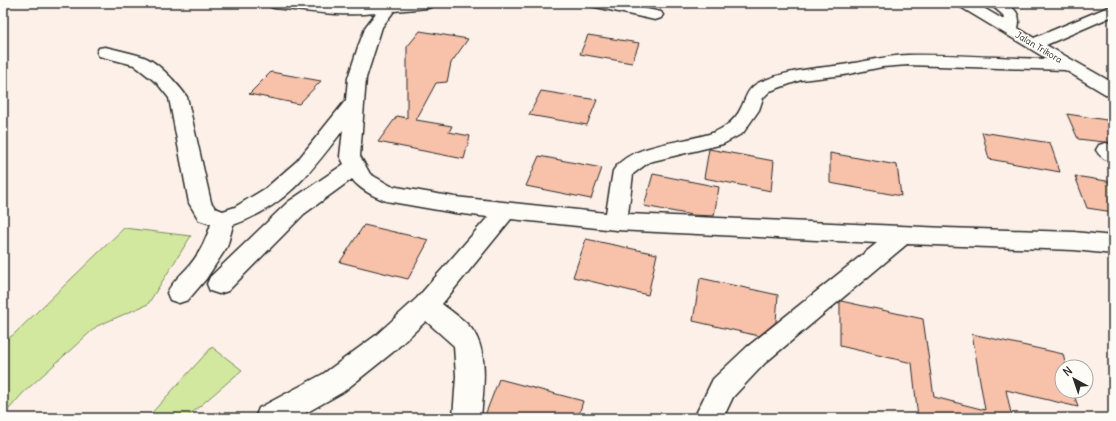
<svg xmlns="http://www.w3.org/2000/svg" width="1116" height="421" font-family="Delius,sans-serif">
	<rect width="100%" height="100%" fill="#fcf0e8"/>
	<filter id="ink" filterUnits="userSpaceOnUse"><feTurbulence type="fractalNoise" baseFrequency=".025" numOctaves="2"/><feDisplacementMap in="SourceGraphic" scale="8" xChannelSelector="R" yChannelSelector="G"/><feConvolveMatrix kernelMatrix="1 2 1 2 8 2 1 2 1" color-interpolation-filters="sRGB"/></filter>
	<g filter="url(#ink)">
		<g fill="#d1e89e" stroke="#7e8a64">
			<polygon points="124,228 191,236 148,304 97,326 23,393 3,416 3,342 13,335"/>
			<polygon points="212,347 242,370 186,418 147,418"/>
		</g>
		<g fill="#f7c1aa" stroke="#2b2b2b">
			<polygon points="420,31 468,39 451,63 447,82 436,83 416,120 452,126 449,132 470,136 464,159 378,142 397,116 407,118 407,47"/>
			<polygon points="588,35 639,43 632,63 580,54"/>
			<polygon points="271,72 321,81 299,104 249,94"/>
			<polygon points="541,91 597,100 587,125 529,115"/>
			<polygon points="1067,114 1113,121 1113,143 1078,139"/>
			<polygon points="982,132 1050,143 1060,172 989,159"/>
			<polygon points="709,149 774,161 771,191 704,178"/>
			<polygon points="830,153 897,165 901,196 830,183"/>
			<polygon points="539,156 602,168 591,199 526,186"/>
			<polygon points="653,174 719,187 714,216 692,215 644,206"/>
			<polygon points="1075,176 1113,182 1113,212 1087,208"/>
			<polygon points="364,225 429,240 408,279 340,262"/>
			<polygon points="586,239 657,254 648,295 573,277"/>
			<polygon points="700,278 778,295 776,322 759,336 693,321"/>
			<polygon points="841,301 923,319 934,397 985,410 972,334 1063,354 1066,367 1062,367 1062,391 1073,391 1078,407 1006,390 1012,418 918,418 912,363 840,346 840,302"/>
			<polygon points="499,379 583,401 578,418 484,418"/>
		</g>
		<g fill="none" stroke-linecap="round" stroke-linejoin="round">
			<defs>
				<g id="minor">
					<path d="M266,3l97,2 21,-2h52l-3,3 -5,2 -34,3 -12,16 -16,51 -6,78 10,18 21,12 64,11 151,16 7,-42c16,-27 68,-28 96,-37 13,-4 26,-13 32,-26 5,-10 6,-20 19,-26 29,-12 51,-13 82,-17 22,-3 43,-9 66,-10 45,-1 93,3 139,4l-88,-53 -3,-3h19l29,17 -1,-5 -14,-12h18c10,8 14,13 11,25l16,10 79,-33v11l-67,29 67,38v14l-6,-2 -42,-25 -157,-5 -26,2 -38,8 -43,5 -31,11 -7,7 -4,12 -16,23 -20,11 -74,18 -16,12 -5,40 318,14 128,4 39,4v18l-39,-4 -167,-6 -142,119 -32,34 -10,21h-29l19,-39 34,-32 130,-104 -261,-13 -105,-11 -69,85c10,8 21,15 29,24 19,24 12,62 10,90h-28l3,-42 -2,-30 -28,-25 -33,31 -50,40 -46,26h-42l4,-10 64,-34 52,-38 42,-38 71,-81 -33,-4 -69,-12c-11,-4 -27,-12 -34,-22l-48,35 -76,77 -9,3 -9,-3 -3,-7 3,-7 78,-75 56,-38 -4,-8 3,-26c-32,42 -58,77 -110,95l-6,22 -21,32 -18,21 -9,3 -9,-3 -3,-7c5,-11 14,-18 22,-27 11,-13 17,-26 22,-42l-12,-4 -10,-17 -20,-105 -12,-15 -23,-18 -35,-9 -2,-4 2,-4 6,-1c13,3 27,6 39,10 14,5 35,28 43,40l24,105 4,6 8,3 12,-4 31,-19 31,-27 49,-61 2,-22 10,-31 8,-21 10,-13c-34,4 -69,-2 -102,-5l-5,-2z"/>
					<polygon points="588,3 619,3 661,12 663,15 661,18 655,20 591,6"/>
					<path d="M1106,143l7,2v17c-8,-2 -13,-5 -17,-12l3,-5z"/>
				</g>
			</defs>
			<use href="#minor" stroke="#2b2b2b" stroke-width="3"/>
			<use href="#minor" fill="#fdfcf7" fill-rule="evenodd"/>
		</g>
	</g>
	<g text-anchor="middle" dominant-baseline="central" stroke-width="3" stroke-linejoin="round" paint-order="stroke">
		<g font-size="9" fill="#2b2b2b" stroke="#fdfcf7">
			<text transform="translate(1039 47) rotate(31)">Jalan Trikora</text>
		</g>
	</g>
	<rect width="1116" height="421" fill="none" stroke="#fdfcf7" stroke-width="16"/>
	<rect x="8" y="8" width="1100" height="405" fill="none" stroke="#2b2b2b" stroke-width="1.5" filter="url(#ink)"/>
	<g transform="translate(1074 379) rotate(320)"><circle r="19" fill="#fdfcf7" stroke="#a9a8a5"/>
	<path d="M0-3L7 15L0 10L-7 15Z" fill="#2b2b2b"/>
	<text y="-6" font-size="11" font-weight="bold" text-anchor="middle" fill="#2b2b2b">N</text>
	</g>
</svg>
